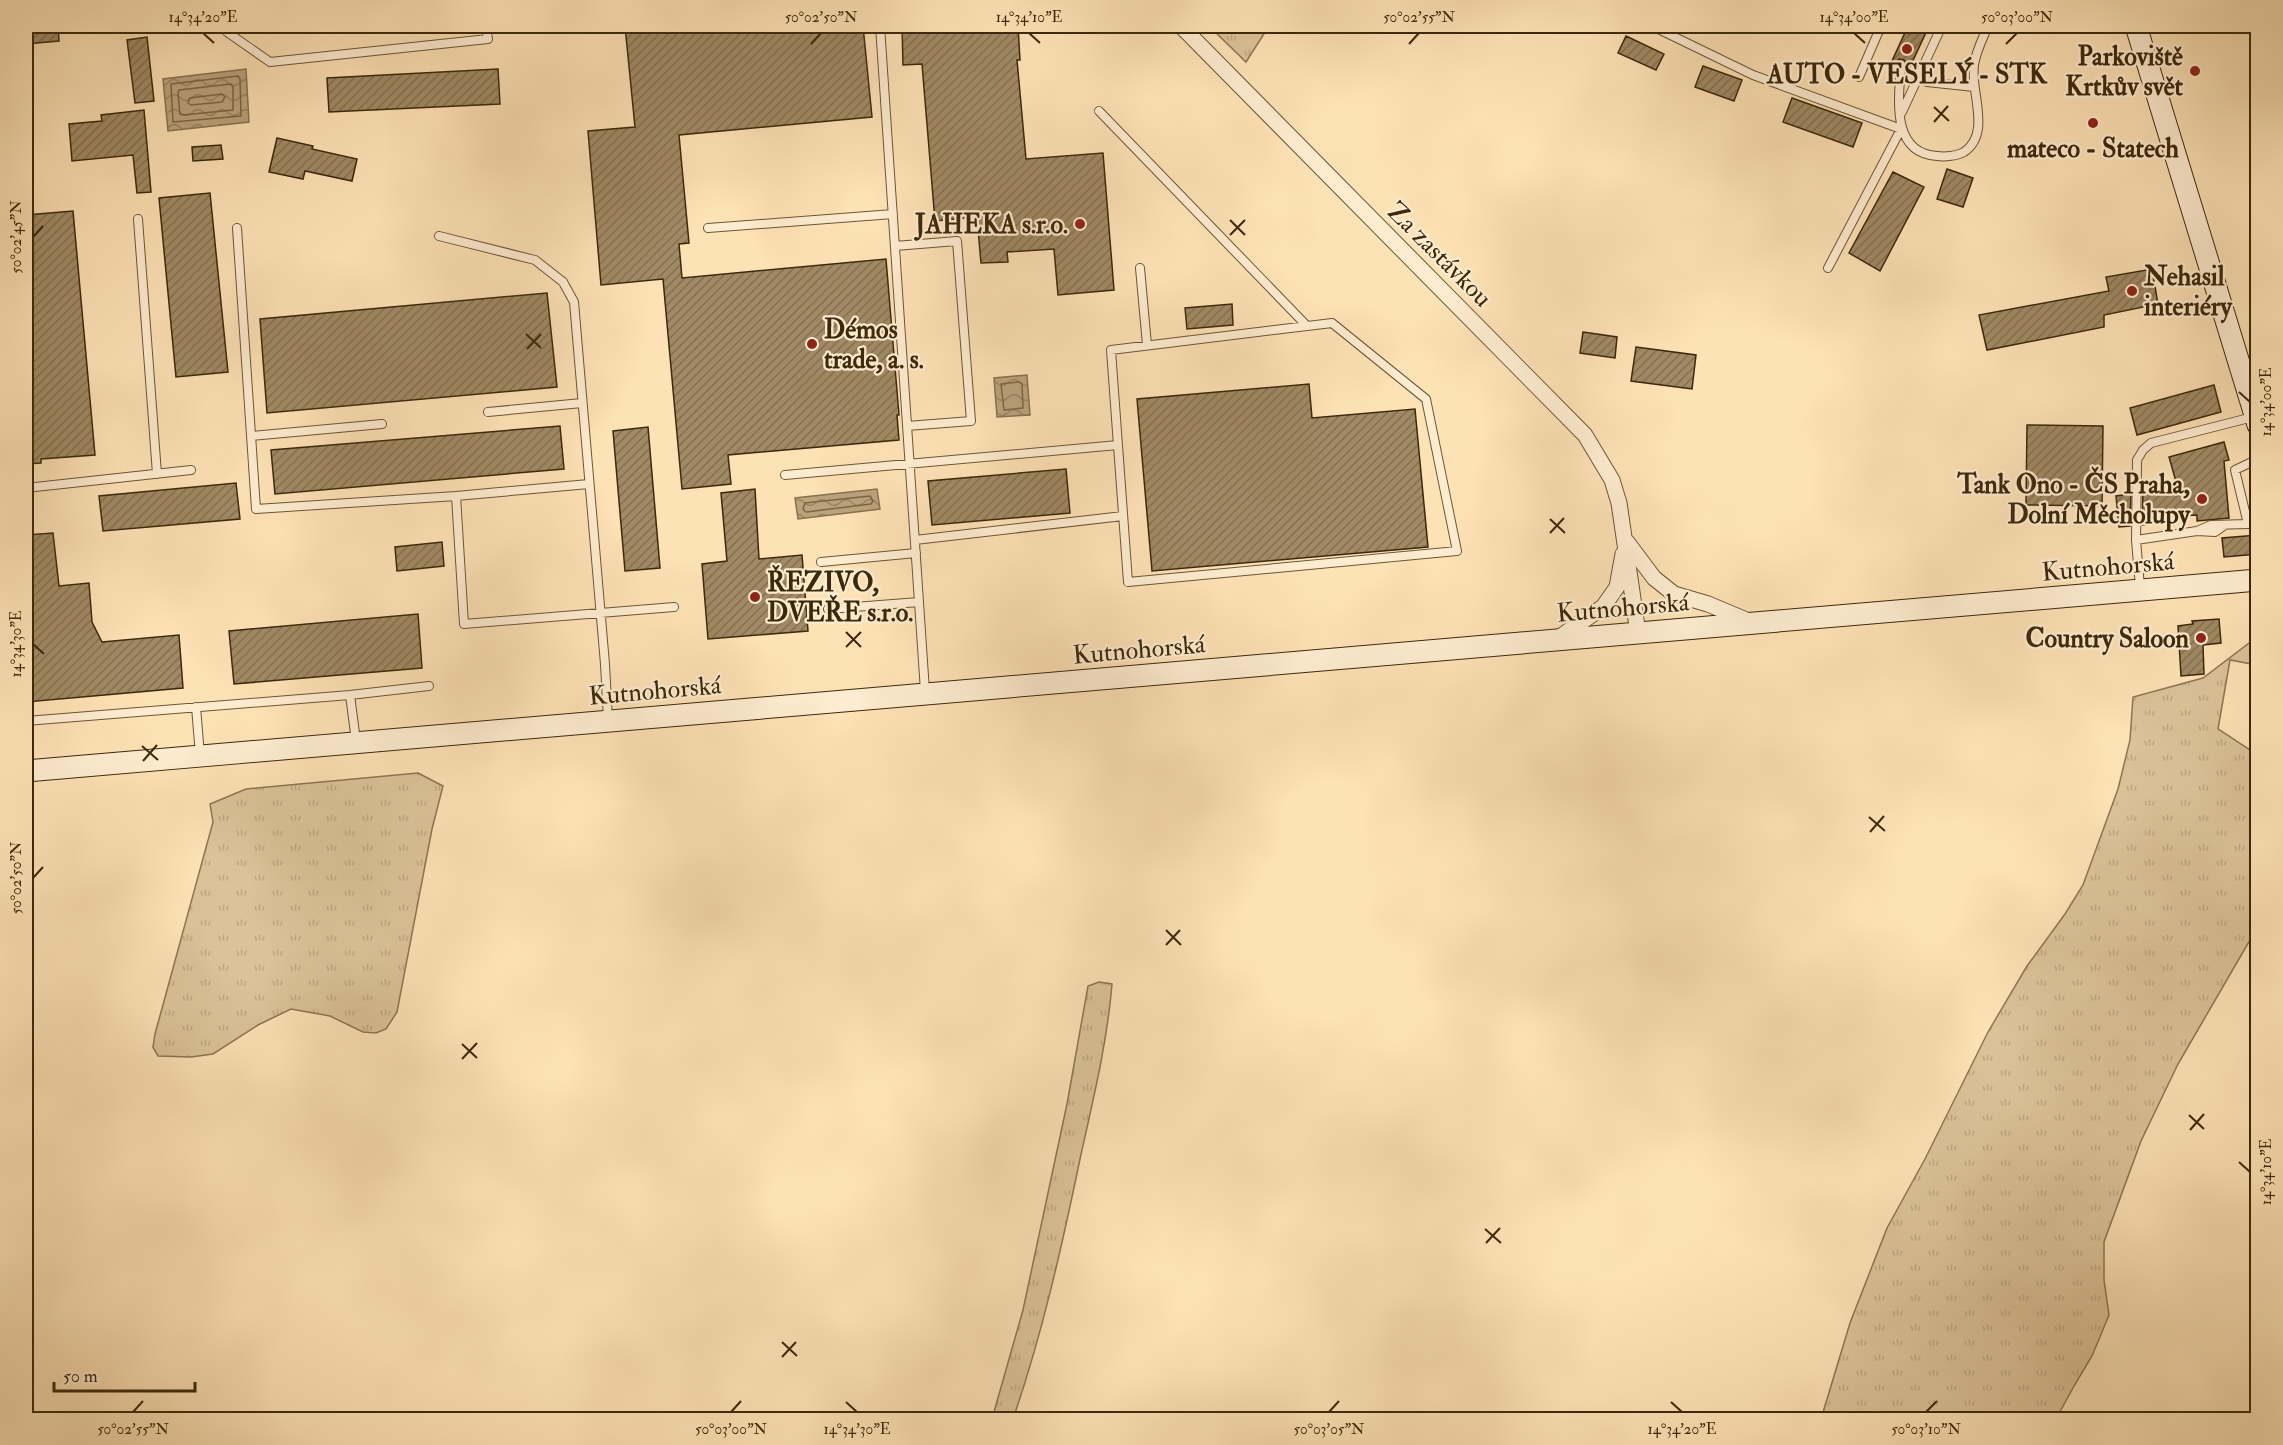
<svg xmlns="http://www.w3.org/2000/svg" width="2283" height="1445" font-family="'IM FELL Double Pica',serif">
<style>
.grass{fill:url(#grass-tufts);stroke:#8c7552;stroke-width:1.5}
.water{fill:url(#water-waves);stroke:#88724f;stroke-width:1.5}
.lines{fill:none;stroke-linecap:round;stroke-linejoin:round}
.shore{stroke:#7c6644;stroke-width:1.5}
.building{fill:url(#building-hatch);stroke:#3c280b;stroke-width:1.5}
.lane-casing{stroke:#6c5636;stroke-width:10}
.street-casing{stroke:#6c5636;stroke-width:17}
.secondary-casing{stroke:#3c280b;stroke-width:23}
.lane{stroke:#feecd0;stroke-width:8}
.street{stroke:#feecd0;stroke-width:15}
.secondary{stroke:#feecd0;stroke-width:21}
.ticks{fill:none;stroke:#3c280b;stroke-width:2}
.poi-dot{fill:#8f2418;stroke:#feecd0;stroke-width:2}
.labels{text-anchor:middle;stroke-width:4.5;stroke-linejoin:round;paint-order:stroke}
.poi-label{font-size:26px;font-weight:bold;fill:#3c280b;stroke:#feecd0;text-anchor:end}
.street-label{font-size:26px;fill:#3c280b;stroke:#feecd0}
.neatline{fill:none;stroke:#3c280b;stroke-width:2}
.ticks-label{font-size:15px;text-anchor:middle;fill:#3c280b}
</style>
<defs>
<pattern id="grass-tufts" width="24" height="20" patternUnits="userSpaceOnUse" patternTransform="scale(1.5)"><rect width="24" height="20" fill="#dcc299"/><path d="M3 7l-1-3M5 7V3M7 7l1-3M15 17l-1-3M17 17v-4M19 17l1-3" fill="none" stroke="#bea782"/></pattern>
<pattern id="water-waves" width="16" height="10" patternUnits="userSpaceOnUse" patternTransform="scale(1.5)"><rect width="16" height="10" fill="#bba37c"/><path d="M0 5q4-4 8 0t8 0" fill="none" stroke="#998564"/></pattern>
<pattern id="building-hatch" width="6" height="6" patternUnits="userSpaceOnUse" patternTransform="scale(1.5)"><rect width="6" height="6" fill="#a08964"/><path d="M-1 1l2-2M0 6l6-6M5 7l2-2" fill="none" stroke="#847051"/></pattern>
</defs>
<rect width="100%" height="100%" fill="#fde2b6"/>
<filter id="stains"><feTurbulence type="fractalNoise" baseFrequency=".00333" numOctaves="4"/><feColorMatrix values="0 0 0 0 .2 0 0 0 0 .09 0 0 0 0 .02 0 0 0 .5 -.17"/></filter>
<radialGradient id="worn" r=".72"><stop offset=".6" stop-color="#630" stop-opacity="0"/><stop offset="1" stop-color="#630" stop-opacity=".3"/></radialGradient>
<path class="grass" d="M1209,26h60l-23,36z
M2257,637v28l-27,-5 -12,69 35,23 4,-8v184l-79,136 -37,77 -37,101v38l5,35 -17,41 -18,30 -18,33h-235l29,-96 37,-95 38,-69 63,-127 39,-66 38,-52 18,-29 35,-96 12,-49 3,-43 70,-19z
M418,773l25,13 -11,43 -35,183 -11,17 -10,4 -13,-1 -33,-16 -39,-7 -33,16 -45,29 -22,3 -33,-1 -5,-9 2,-13 58,-212 -3,-18 36,-15z
M1099,982l13,2c-5,60 -19,116 -32,175 -18,87 -38,176 -67,260h-21l31,-109 44,-206 21,-118z"/>
<path class="water" d="M246,69l3,53 -81,9 -5,-52z
M1027,375l3,40 -33,2 -3,-39z
M877,489l3,20 -82,10 -3,-21z"/>
<g class="lines">
<path class="shore" d="M238,76l2,3 1,37 -68,6 -2,-38z
M231,84l2,3v23l-50,5 -3,-1 -2,-21 1,-3z
M222,94l3,3 -3,5 -31,3 -3,-2 2,-5z
M1019,382l3,2 1,24 -19,2 -3,-26z
M870,496l3,5 -2,3 -65,8 -3,-3 2,-6z"/>
</g>
<path class="building" d="M26,26h32l1,15 -33,3z
M625,26h238l9,91 -193,18 10,108 -10,1 3,34 204,-19 13,156h-2l2,25 -171,15 3,29 -49,5 -19,-210 -62,6 -13,-154 47,-4z
M902,26h116l2,34h-3l9,99 77,-6 11,137 -56,5 -4,-46 -47,3 1,10 -27,1 -4,-46 -42,4 -13,-157 -19,1z
M1908,26h21l-20,43 -5,-9 -5,-1 -3,4 -4,-2z
M1626,36l38,18 -8,16 -38,-17z
M147,37l7,64 -19,2 -8,-63z
M1703,66l39,14 -8,21 -39,-14z
M498,69l2,35 -171,8 -2,-34z
M1792,98l70,25 -9,24 -70,-25z
M144,110l7,82 -14,1 -4,-38 -61,6 -3,-37 33,-3 -1,-6z
M277,138l36,8 -1,3 45,10 -5,22 -47,-10 -2,8 -34,-7z
M221,145l2,14 -30,2 -1,-14z
M1947,169l26,9 -10,29 -26,-8z
M1893,172l31,15 -44,84 -31,-18z
M210,193l18,179 -52,5 -17,-179z
M73,211l22,244 -54,4v4l-15,1v-249z
M2152,269l6,35 -54,11v12l-117,23 -8,-35 130,-24 -3,-14z
M547,293l10,94 -290,26 -7,-94z
M1232,304l1,21 -46,4 -2,-21z
M1583,332l34,5 -2,21 -35,-5z
M1636,347l60,8 -4,34 -61,-8z
M1309,384l3,34 103,-9 13,138 -276,24 -15,-172z
M2214,385l7,27 -84,23 -7,-27z
M2027,425l76,1 -1,80 -76,-1z
M560,426l4,43 -289,25 -4,-44z
M648,427l12,141 -35,3 -12,-140z
M2224,442l5,18 -5,1 5,57 -32,3v-6l-32,2 1,5 -24,3 1,-32 20,-2 -1,-5 15,-1 -8,-28z
M1066,469l4,44 -138,12 -4,-44z
M236,483l4,36 -137,12 -4,-35z
M755,489l4,70 43,-4 6,76 -100,8 -6,-75 25,-3 -6,-68z
M2131,494l-1,32 -11,1 -3,-31z
M53,533l6,53 30,-3 3,39 10,20 77,-7 4,53 -157,14v-167z
M2258,535v19l-34,3 -2,-19z
M442,542l2,24 -47,5 -2,-24z
M418,614l4,54 -188,16 -5,-53z
M2219,619l2,24 -18,2 1,29 -23,2 -3,-50 15,-2 -1,-3z"/>
<g class="lines">
<defs>
<path id="lane" d="M226,26l1,6 43,30 218,-23 -2,-13
M880,26l45,665
M1652,26l101,49 148,54 -73,139
M1901,65c-2,32 -11,88 36,91 8,1 20,0 27,-4 28,-19 6,-60 10,-87 2,-14 9,-27 14,-39
M1859,77l22,-51
M1927,82l47,5
M1099,111l207,214
M1902,112l37,-80
M138,219l19,255
M237,228l19,281 200,-13
M708,228l185,-14
M439,236l96,24 28,22 11,20 31,362 3,56
M895,246l62,-5 14,180 -64,5
M1140,268l7,77
M1332,323l94,76 31,152 -329,31 -17,-232z
M488,412l94,-9
M251,436l131,-12
M785,475l333,-30
M589,484l-133,12 8,128 210,-17
M26,488l165,-18
M2197,531l14,-6 37,-1 -13,-54 23,-11
M915,540l208,-24
M2136,540l61,-9 18,1 10,-7
M821,562l95,-9
M2140,587l-4,-47 1,-80 6,-10 8,-7 102,-26
M828,609l91,-7
M196,707l4,48
M26,721l324,-26
M356,741l-6,-46 79,-9"/>
<path id="street" d="M1181,26l404,409 27,45 7,23 19,130
M1627,542l27,36 20,16 34,10 43,18
M1557,639l46,-32 14,-20 6,-33"/>
<path id="secondary" d="M2136,26l122,399
M26,771l2232,-191"/>
</defs>
<use href="#lane" class="lane-casing"/>
<use href="#street" class="street-casing"/>
<use href="#secondary" class="secondary-casing"/>
<use href="#lane" class="lane"/>
<use href="#street" class="street"/>
<use href="#secondary" class="secondary"/>
</g>
<path class="ticks" d="M203,33l11,10M1029,33l11,10M1854,33l11,10M811,44l10,-11M1409,44l10,-11M2006,44l11,-11M1934,107l15,14M1934,122l14,-16M1230,220l15,15M1230,235l15,-15M33,237l10,-11M526,334l15,14M527,349l14,-15M2239,392l11,10M1550,519l15,14M1550,533l14,-15M846,632l15,15M33,644l11,10M846,647l15,-15M142,746l16,14M143,761l14,-16M1869,817l16,14M1870,832l14,-16M33,878l10,-11M1166,930l15,15M1166,945l14,-15M462,1044l15,14M462,1059l15,-16M2189,1115l15,14M2190,1130l14,-16M2239,1162l11,10M1485,1229l16,14M1486,1243l14,-15M782,1342l15,14M782,1357l14,-15M846,1402l11,10M1671,1402l11,10M133,1412l10,-11M731,1412l10,-11M1329,1412l10,-11M1926,1412l11,-11"/>
<g class="poi-dot">
<circle cx="1907" cy="49" r="6"/>
<circle cx="2195" cy="71" r="6"/>
<circle cx="2093" cy="123" r="6"/>
<circle cx="1080" cy="224" r="6"/>
<circle cx="2132" cy="291" r="6"/>
<circle cx="812" cy="344" r="6"/>
<circle cx="2202" cy="499" r="6"/>
<circle cx="755" cy="597" r="6"/>
<circle cx="2201" cy="638" r="6"/>
</g>
<g class="labels">
<g class="poi-label">
<text x="2183" y="65">Parkoviště<tspan x="2183" dy="30">Krtkův svět</tspan></text>
<text x="1907" y="83" text-anchor="middle">AUTO - VESELÝ - STK</text>
<text x="2093" y="157" text-anchor="middle">mateco - Statech</text>
<text x="1068" y="233">JAHEKA s.r.o.</text>
<text x="2144" y="285" text-anchor="start">Nehasil<tspan x="2144" dy="30">interiéry</tspan></text>
<text x="824" y="338" text-anchor="start">Démos<tspan x="824" dy="30">trade, a. s.</tspan></text>
<text x="2190" y="493">Tank Ono - ČS Praha,<tspan x="2190" dy="30">Dolní Měcholupy</tspan></text>
<text x="767" y="591" text-anchor="start">ŘEZIVO,<tspan x="767" dy="30">DVEŘE s.r.o.</tspan></text>
<text x="2189" y="647">Country Saloon</text>
</g>
<g class="street-label">
<text transform="translate(1440 254) rotate(45)" y="9">Za zastávkou</text>
<text transform="translate(2108 566) rotate(-5)" y="9">Kutnohorská</text>
<text transform="translate(1623 607) rotate(-5)" y="9">Kutnohorská</text>
<text transform="translate(1139 649) rotate(-5)" y="9">Kutnohorská</text>
<text transform="translate(655 690) rotate(-5)" y="9">Kutnohorská</text>
</g>
</g>
<rect width="2283" height="1445" fill="none" stroke="#fde2b6" stroke-width="66"/>
<path d="M54 1382v9h141v-9" fill="none" stroke="#3c280b" stroke-width="3"/>
<text x="63" y="1382" font-size="18" fill="#3c280b" stroke="#feecd0" stroke-width="4.5" paint-order="stroke">50 m</text>
<rect x="33" y="33" width="2217" height="1379" class="neatline"/>
<g class="ticks-label">
<text x="203" y="22">14°34'20"E</text>
<text x="821" y="22">50°02'50"N</text>
<text x="1029" y="22">14°34'10"E</text>
<text x="1419" y="22">50°02'55"N</text>
<text x="1854" y="22">14°34'00"E</text>
<text x="2017" y="22">50°03'00"N</text>
<text transform="translate(16 237) rotate(-90)" y="5">50°02'45"N</text>
<text transform="translate(2266 402) rotate(-90)" y="5">14°34'00"E</text>
<text transform="translate(16 644) rotate(-90)" y="5">14°34'30"E</text>
<text transform="translate(16 878) rotate(-90)" y="5">50°02'50"N</text>
<text transform="translate(2266 1172) rotate(-90)" y="5">14°34'10"E</text>
<text x="133" y="1434">50°02'55"N</text>
<text x="731" y="1434">50°03'00"N</text>
<text x="857" y="1434">14°34'30"E</text>
<text x="1329" y="1434">50°03'05"N</text>
<text x="1682" y="1434">14°34'20"E</text>
<text x="1926" y="1434">50°03'10"N</text>
</g>
<rect width="100%" height="100%" filter="url(#stains)"/>
<rect width="100%" height="100%" fill="url(#worn)"/>
</svg>
